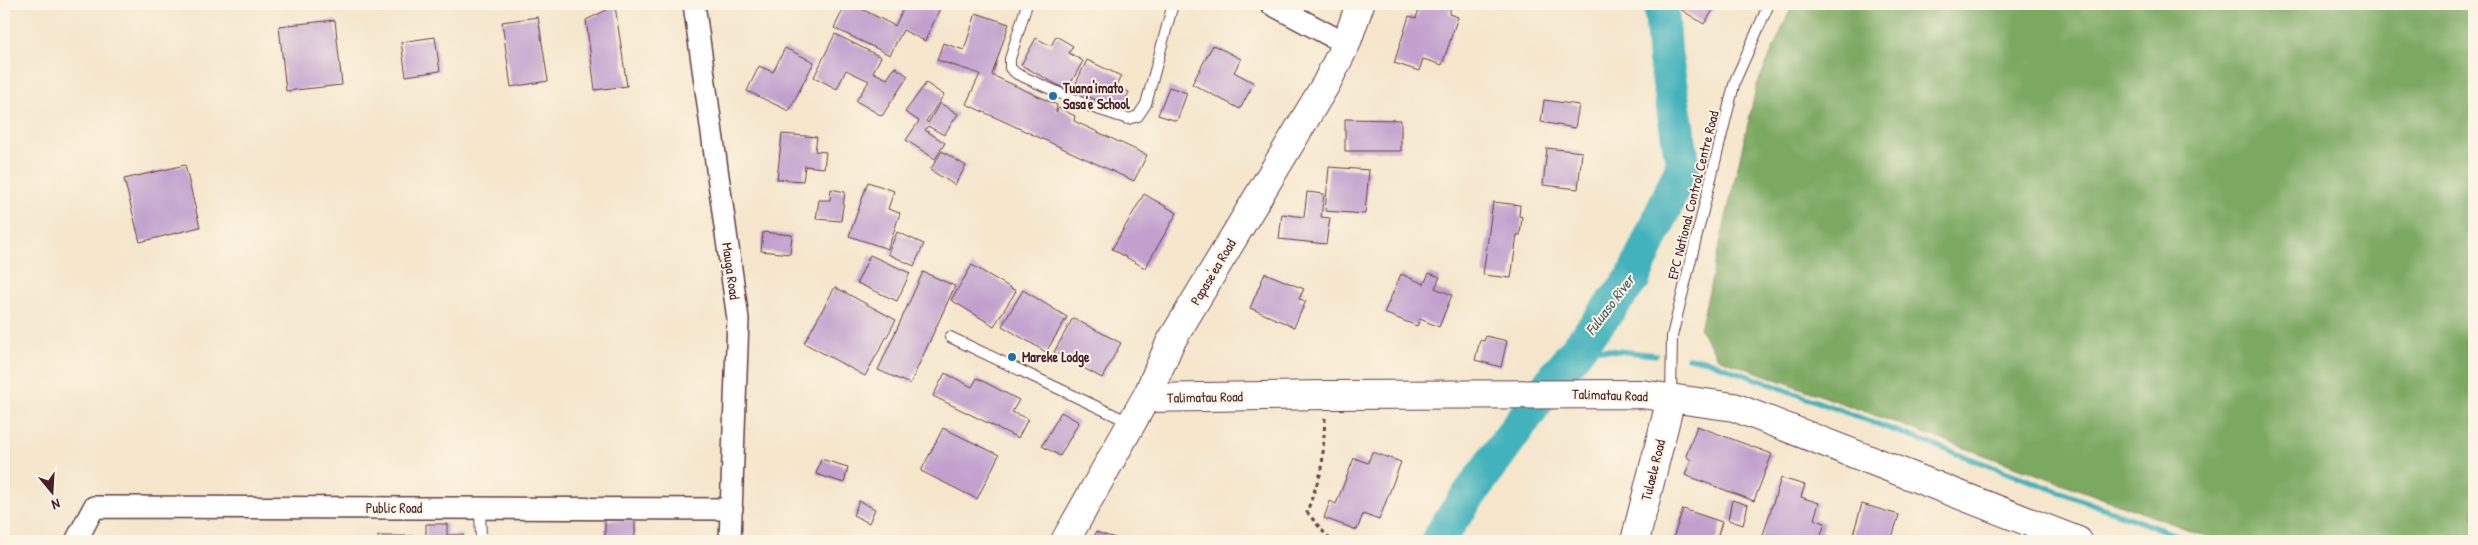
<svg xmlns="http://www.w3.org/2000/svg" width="2478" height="545" font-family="'Patrick Hand',sans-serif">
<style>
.forest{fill:#7ba962;stroke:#626446}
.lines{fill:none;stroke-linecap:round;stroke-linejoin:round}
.stream{stroke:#42b2bc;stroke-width:5.5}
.river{stroke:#42b2bc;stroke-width:35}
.building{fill:#c1a0ce}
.lane-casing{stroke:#643d43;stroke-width:12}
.street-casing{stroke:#643d43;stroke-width:24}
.secondary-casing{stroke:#643d43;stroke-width:30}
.path{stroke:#643d43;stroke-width:3;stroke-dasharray:4 4;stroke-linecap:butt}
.lane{stroke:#fff;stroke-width:10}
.street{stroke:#fff;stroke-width:21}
.secondary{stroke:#fff;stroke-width:28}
.poi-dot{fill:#1f6fb2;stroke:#fcf5e5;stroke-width:2}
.labels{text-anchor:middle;stroke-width:4;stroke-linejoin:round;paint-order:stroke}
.poi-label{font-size:14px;font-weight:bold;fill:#4a1f2b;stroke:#fcf5e5;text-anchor:start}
.street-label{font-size:14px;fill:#4a1f2b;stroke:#fcf5e5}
.water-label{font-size:15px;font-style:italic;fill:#475a65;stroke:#fcf5e5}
</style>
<rect width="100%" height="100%" fill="#fcf5e5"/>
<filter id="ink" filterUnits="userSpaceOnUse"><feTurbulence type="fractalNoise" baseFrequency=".02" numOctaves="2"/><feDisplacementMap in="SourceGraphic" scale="10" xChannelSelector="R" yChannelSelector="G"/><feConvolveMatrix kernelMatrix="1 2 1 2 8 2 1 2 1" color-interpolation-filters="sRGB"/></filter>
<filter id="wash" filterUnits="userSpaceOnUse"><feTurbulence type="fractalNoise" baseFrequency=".0096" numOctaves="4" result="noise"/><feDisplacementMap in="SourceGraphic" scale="20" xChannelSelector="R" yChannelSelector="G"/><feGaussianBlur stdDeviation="1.12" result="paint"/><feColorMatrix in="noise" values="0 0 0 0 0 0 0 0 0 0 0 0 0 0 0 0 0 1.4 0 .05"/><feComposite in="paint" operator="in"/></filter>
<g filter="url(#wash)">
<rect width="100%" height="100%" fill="#f5e6cc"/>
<path class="forest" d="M1793,4h681v537h-254l-502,-183 -18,-29 57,-244z"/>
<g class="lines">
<path class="stream" d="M1579,347l77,8
M1688,358l17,2 487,181"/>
<path class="river" d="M1438,541l13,-21 87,-121 95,-121 50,-112 -18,-111 -4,-51"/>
</g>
<g id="blocks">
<path class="building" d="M846,4h6l43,22 9,-19 8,3 3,-6h27l-17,37 -22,-11 -13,25 -56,-27z
M1421,4h31l-3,10 9,3 -16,48 -19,-6 -4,12 -25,-8 15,-47 7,2z
M1672,4h45l-13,20z
M615,6l12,80 -32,4 -9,-70z
M976,13l33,11 -17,51 65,30 -1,7 3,-4 16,8 -1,5 73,34 -13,26 -168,-77 14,-30 -43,-14 6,-17 21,7z
M538,17l10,64 -37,6 -9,-65z
M335,20l7,65 -56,6 -7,-65z
M835,34l46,23 -8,15 14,7 8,-12 13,9 -26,40 -26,-15 13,-20 -23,-11 -9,19 -23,-12z
M1056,36l17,10 -4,7 14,8 -16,29 -46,-25 15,-27 15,8z
M435,37l5,34 -34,5 -5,-34z
M1213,45l28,14 -7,13 20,11 -14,26 -48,-25z
M785,48l29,14 -25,49 -42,-20 12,-25 14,6z
M1087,60l34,16 -5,10 13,6 -9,20 -47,-23z
M926,83l18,12 -18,26 2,2 12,-20 18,11 -14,21 -16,-9 -3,4 20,13 -10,16 -29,-19 13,-19 -14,-9z
M1169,87l18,6 -10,28 -19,-6z
M1544,100l35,5 -4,23 -34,-6z
M1345,119l56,1v31h-56z
M782,134l35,3 -2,14 11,1 -2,16 -19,-2 -2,15 -26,-2z
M1547,148l35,4 -4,37 -35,-4z
M942,151l24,15 -11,19 -25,-15z
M185,165l15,62 -60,15 -16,-63z
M1329,167l40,3 -4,44 -40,-3z
M868,182l26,9 -6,18 12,4 -12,36 -39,-13z
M831,189l14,3 -4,29 -25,-2 3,-19h11z
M1307,192l17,2 -3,23 9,1 -4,26 -47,-5 3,-25 22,3z
M1144,194l33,19 -32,55 -33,-19z
M1493,202l27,3 -1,11 3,1 -2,18h-3l-6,43 -28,-3z
M763,232l29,3 -2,19 -29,-3z
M897,232l27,12 -10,22 -26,-12z
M870,255l40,18 -13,28 -40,-18z
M972,265l44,26 -22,35 -43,-26z
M923,272l32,14 -45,98 -32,-14z
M1265,273l39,16 -5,10 7,2 -12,26 -44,-19z
M1429,273l11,4 -5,11 17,7 -13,32 -19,-8 -3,7 -33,-13 17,-39 23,10z
M835,287l61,33 -31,56 -61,-33z
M1023,290l44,27 -21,35 -44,-26z
M1073,318l48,25 -19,35 -48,-26z
M1486,336l21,5 -6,26 -26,-7 5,-20 4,1z
M945,373l27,14 5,-9 42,22 -7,12 16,7 -10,19 -85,-42z
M1061,412l18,10 -19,34 -18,-10z
M1697,426l75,28 -18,47 -69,-26 6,-15 -5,-4z
M943,428l56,27 -22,44 -56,-28z
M1372,452l29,10 -22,58 -16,-6 -6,16 -33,-12 6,-17 6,3 18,-46 14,5z
M821,459l27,8 -4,16 -28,-9z
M1781,478l24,7 -4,12 18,6 -5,16 11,4 -6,18h-58z
M1732,500l16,5 -5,20 -15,-5z
M859,501l16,8 -6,14 -16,-8z
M1862,504l37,11 -8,26h-40z
M1683,509l39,13 -6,19h-44z
M605,520h30v21h-30z
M426,524h21v11h16v6h-85v-5h48z
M1096,532l29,9h-32z"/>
</g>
</g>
<g filter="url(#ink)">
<use href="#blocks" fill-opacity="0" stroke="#643d43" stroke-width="1"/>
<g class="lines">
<defs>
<path id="lane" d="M1027,4l-17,55v9l7,6 74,33 37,12 10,-3 8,-12 27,-100
M950,337l181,86
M1671,398l1,-62 63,-255 34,-77
M480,508l1,33"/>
<path id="street" d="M694,4l44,315 -8,222
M1271,4l75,40
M76,541l18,-34 638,2"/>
<path id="secondary" d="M1146,398l181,-3 314,-1 93,13 344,134
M1065,541l83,-147 22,-51 156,-259 20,-40 14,-40
M1635,541l36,-142"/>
</defs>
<use href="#lane" class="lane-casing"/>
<use href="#street" class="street-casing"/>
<use href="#secondary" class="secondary-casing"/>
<path class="path" d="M1325,418l-3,51 -15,43 24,29"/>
<use href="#lane" class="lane"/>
<use href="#street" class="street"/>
<use href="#secondary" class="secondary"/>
</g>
</g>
<g class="poi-dot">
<circle cx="1053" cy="96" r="5"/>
<circle cx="1012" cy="357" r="5"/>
</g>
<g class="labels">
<g class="poi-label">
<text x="1063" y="93">Tuana'imato<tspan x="1063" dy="16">Sasa'e School</tspan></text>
<text x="1022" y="362">Mareke Lodge</text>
</g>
<g class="street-label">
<text transform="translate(1693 195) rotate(-76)" y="5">EPC National Control Centre Road</text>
<text transform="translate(731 271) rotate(82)" y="5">Mauga Road</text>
<text transform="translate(1213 272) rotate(-59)" y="5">Papase'ea Road</text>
<text transform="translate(1610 395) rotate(2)" y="5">Talimatau Road</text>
<text transform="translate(1205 397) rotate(-1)" y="5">Talimatau Road</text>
<text transform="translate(1653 470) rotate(-76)" y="5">Tulaele Road</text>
<text x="394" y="513">Public Road</text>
</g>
<g class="water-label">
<text transform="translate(1610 305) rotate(-53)" y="5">Fuluaso River</text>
</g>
</g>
<rect width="2478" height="545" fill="none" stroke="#fcf5e5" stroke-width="20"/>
<g transform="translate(52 492) rotate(162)" stroke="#fcf5e5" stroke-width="4" paint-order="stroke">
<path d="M0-4L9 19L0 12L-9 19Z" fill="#4a1f2b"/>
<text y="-8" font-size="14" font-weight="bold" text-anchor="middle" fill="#4a1f2b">N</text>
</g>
</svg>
